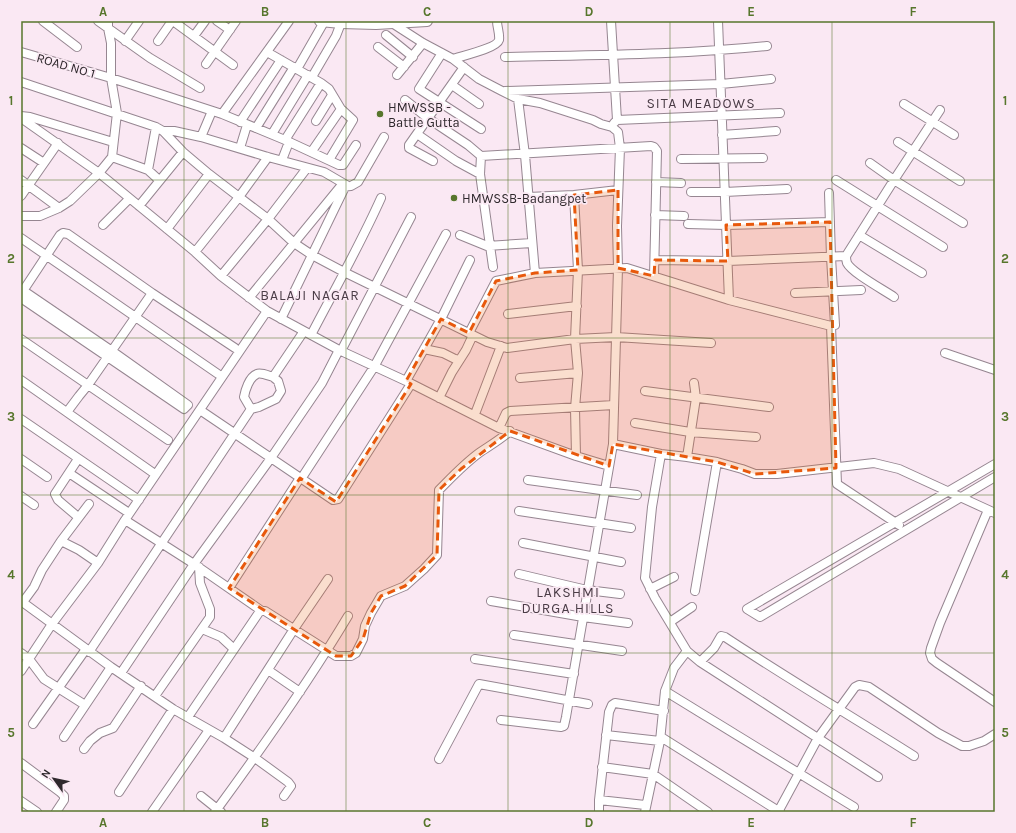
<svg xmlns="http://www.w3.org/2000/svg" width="1016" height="833" font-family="Karla,sans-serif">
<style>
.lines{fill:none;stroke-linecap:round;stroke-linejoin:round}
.minor-casing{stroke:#968691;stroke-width:10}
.major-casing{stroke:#968691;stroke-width:12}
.minor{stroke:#fff;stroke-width:8}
.major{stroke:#fff;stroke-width:10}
.marked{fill:#e8590c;fill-opacity:0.2;stroke:#e8590c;stroke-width:3;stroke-dasharray:8 5;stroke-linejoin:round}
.grid{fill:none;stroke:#57762c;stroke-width:1;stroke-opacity:0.55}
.poi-dot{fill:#57762c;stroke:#fae8f3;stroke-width:1.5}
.labels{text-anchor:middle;stroke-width:3.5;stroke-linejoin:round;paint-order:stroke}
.street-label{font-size:13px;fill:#2f292d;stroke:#fae8f3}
.poi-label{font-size:13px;fill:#2f292d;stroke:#fae8f3;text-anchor:start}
.neighbourhood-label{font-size:14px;letter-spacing:1px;fill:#4b3d47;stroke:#fae8f3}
.neatline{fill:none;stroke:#57762c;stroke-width:1.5}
.grid-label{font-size:13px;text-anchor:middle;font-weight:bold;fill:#57762c}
</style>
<rect width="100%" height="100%" fill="#fae8f3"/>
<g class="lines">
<defs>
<path id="minor" d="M43,21l34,26
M98,21l52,37 50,30
M173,21l60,44
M217,21l13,9
M611,21l6,99 -3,3
M718,21l11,279
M392,23l31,20 30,16 26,20 23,12 16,8 22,4 53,17 8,4 11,3 6,5 2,16 -3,78 1,42 -5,176 -47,273 -2,9 -3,1 -60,-7
M386,35l27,22
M194,36l11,-15
M125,41l14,-20
M158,41l14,-20
M378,47l26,20
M21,52l90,26 111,36 63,26 36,-57
M267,52l54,31 8,6 12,20 12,11 -24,40
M442,53l-23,36 62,40
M505,57c87,-2 175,-2 262,-11
M453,59c9,-3 44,-11 46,-19 1,-6 -2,-13 -2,-19
M206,64l30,-43
M297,69l27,-47
M397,75l26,-32
M312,77l24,-41 5,-13
M21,82l135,45 7,4 20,21 26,22
M452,85l27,19
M505,91l216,-7 50,-5
M518,99l7,56 10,118
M405,100l24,19 39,26 13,11 170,-10 3,1 3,4 -3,125
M904,104l50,31
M222,114l67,-93
M21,116l9,1 83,25
M21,118l78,55 96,79 26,24 46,35 72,39 67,31 93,47 77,28 33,10
M617,120l163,-7
M316,121l16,-26
M240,122l41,-62
M256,128l38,-61
M163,131h11l27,6 67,20 56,15 24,14
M272,134l36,-59
M417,134l39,27 24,13
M722,135l54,-4
M201,137l11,-26
M285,140l54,25h4l13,-20
M898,142l62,39
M21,148l23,15
M240,148l7,-23
M312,151l29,-42
M481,156l-1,18 13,93
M112,157l36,13 11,10
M268,157l-29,40 29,22 26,24 18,12 32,17 143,70 20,6 68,-9 41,-2 95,6
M681,159l82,-1
M282,160l7,-18
M433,161l-24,-13v-3l55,-78
M870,163l24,17 69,43
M148,170l8,-43
M21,180l38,28
M836,180l107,67
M656,182l25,1
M691,192h34l62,-3
M829,193l2,64 4,68 -4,1 6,158 62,41
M574,195l4,75 -3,69 3,34 -3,35 1,48
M21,196l37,-53
M528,197l46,-2 44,-5
M139,206l44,-54
M655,215l29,1
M21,216h19l19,-8 11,-7 29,-28 13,-16 5,-44 -6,-35v-35l-3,-15v-7
M688,224l38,1 104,-3
M103,225l26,-26
M167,229l42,-55 30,23 -44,55
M460,235l27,11 45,-3
M859,235l63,38
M21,238l197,136
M846,256c0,3 0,4 1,7 5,10 37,27 47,34
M655,260l73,1 118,-5 48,-76 46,-70
M221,276l47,-57 39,-51
M21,289l91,62 76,54 -4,4 -163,-111
M795,293l66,-3
M21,294l39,-59 3,-2 5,1 84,59 83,55
M249,298l91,-111 11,-1 7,-4 26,-45
M508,314l69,-8
M281,319l64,-132
M469,333l27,-52 39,-8 92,-5 102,32 102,26
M311,335c24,-46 49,-90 70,-137
M21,339l147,101
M424,349l19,4 12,6 4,1
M341,351l70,-134
M945,353l50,17
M520,378l58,-5
M21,380l131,92
M406,381l35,-62 29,-59
M645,391l124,16
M439,398l13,-26 14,-22 7,-15
M251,409l-7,-12c1,-6 5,-20 13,-23 4,-2 12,2 16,3
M200,410l133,90 5,-1 73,-115
M67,412l12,-16 9,-11 64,-92
M475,414l26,-68
M21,419l118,81
M635,423l55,9 66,5
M499,428l7,-15 4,-2 104,-6
M613,444l48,10 26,3 30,5 25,7 13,5h22l97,-11 25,6 96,44
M661,454l-9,53 -7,71 10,20 32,53 13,11 178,115
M687,457l9,-59 -2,-15
M21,459l26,18
M78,459l-23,35 3,6 20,17
M995,464l-248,145 13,8 235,-140
M69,473l60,40
M301,479l73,-112 72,-133
M528,480l109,15
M21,496l13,9
M988,510l-48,113 -9,25 -1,5 2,6 5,4 58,39
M519,511l112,17
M125,520l69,44 68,47
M61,541l28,-37
M523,543l98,19
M519,574l68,16 33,4
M229,588l71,-110
M650,589l24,-12
M695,591l22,-129
M21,601l90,66 62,42 51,29 31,20 33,24 3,4 -7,10
M491,601l92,16 45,6
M23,602l11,-15 8,-17 19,-29 18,9 19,13
M670,622l22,-15
M202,629l19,8 13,12
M514,635l108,16
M89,652l162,-243 8,-2 17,-8 5,-8 -3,-10 -5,-4 31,-46
M21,653l8,6 15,20 41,26
M475,659l99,15
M700,662l14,-14 7,-12 4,1c62,41 126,79 189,119
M268,670l32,22
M21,671l31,-47 46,-61 27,-43 142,-209
M121,673l73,-109 77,-106 51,-75 17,-33
M665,691l189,116
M155,696l55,-79v-8l-10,-26 -1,-16
M188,717l72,-106h5l71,45h15l5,-3 7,-14 2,-13 6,-13 10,-17 24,-10 19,-17 13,-14 2,-65c13,-13 25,-26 40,-37 10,-7 21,-13 31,-22
M33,724l53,-75
M606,735l54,6
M64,737l47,-70
M661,737l119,75
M224,738l70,-109 34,-50
M84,749l6,-8 10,-8 13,-5 28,-42
M439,759l40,-75 109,20
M21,763l39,29 4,4v4l-8,12
M602,767l51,7 55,38
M119,792l54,-83
M201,796l20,16
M599,800l46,5
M21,801l16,11
M152,812l57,-82
M215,812c47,-64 93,-129 133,-196
M599,812v-12l10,-88 3,-7 3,-2 49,8
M645,812l15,-71 5,-50 9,-23 13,-17
M778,812l40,-74 37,-51 4,-2 10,2 69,46 24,13h7l15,-5 11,-7"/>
<path id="major" d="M320,21l21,2 35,1 51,-3"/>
</defs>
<use href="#minor" class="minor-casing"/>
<use href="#major" class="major-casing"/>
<use href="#minor" class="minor"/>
<use href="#major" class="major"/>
</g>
<path class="marked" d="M618,190v78l36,8 1,-16 73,1 -2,-36 104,-3 6,246 -81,6 -38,-12 -104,-18 -4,22 -99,-35 -49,38 -22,21 -2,65 -32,31 -24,10 -10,17 -8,26 -12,17h-15l-107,-68 71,-110 36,24 75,-118 -5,-3 35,-62 28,14 27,-52 39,-8 43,-3 -4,-75z"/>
<path class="grid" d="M184,21v791M346,21v791M508,21v791M670,21v791M832,21v791M21,180h974M21,338h974M21,495h974M21,653h974"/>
<g class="poi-dot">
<circle cx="380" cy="114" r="4"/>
<circle cx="454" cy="198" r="4"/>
</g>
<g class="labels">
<g class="street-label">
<text transform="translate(66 65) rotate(16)" y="5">ROAD NO 1</text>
</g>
<g class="poi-label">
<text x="388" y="112">HMWSSB -<tspan x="388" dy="15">Battle Gutta</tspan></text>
<text x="462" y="203">HMWSSB-Badangpet</text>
</g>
<g class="neighbourhood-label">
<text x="701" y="108">SITA MEADOWS</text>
<text x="310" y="300">BALAJI NAGAR</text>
<text x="568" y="597">LAKSHMI<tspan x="568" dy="16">DURGA HILLS</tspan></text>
</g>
</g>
<rect width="1016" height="833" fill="none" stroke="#fae8f3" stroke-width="44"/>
<g transform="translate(54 779) rotate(303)" stroke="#fae8f3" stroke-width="3" paint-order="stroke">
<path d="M0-3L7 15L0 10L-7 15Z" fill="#2f292d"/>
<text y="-6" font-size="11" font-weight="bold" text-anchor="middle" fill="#2f292d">N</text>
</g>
<rect x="22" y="22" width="972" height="789" class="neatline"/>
<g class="grid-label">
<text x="103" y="16">A</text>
<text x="265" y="16">B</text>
<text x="427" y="16">C</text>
<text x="589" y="16">D</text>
<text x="751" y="16">E</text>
<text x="913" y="16">F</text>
<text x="11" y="105">1</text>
<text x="1005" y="105">1</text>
<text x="11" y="263">2</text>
<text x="1005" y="263">2</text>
<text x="11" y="421">3</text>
<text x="1005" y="421">3</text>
<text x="11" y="579">4</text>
<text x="1005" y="579">4</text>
<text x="11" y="737">5</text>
<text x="1005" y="737">5</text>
<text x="103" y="827">A</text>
<text x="265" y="827">B</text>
<text x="427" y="827">C</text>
<text x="589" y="827">D</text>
<text x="751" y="827">E</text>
<text x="913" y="827">F</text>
</g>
</svg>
